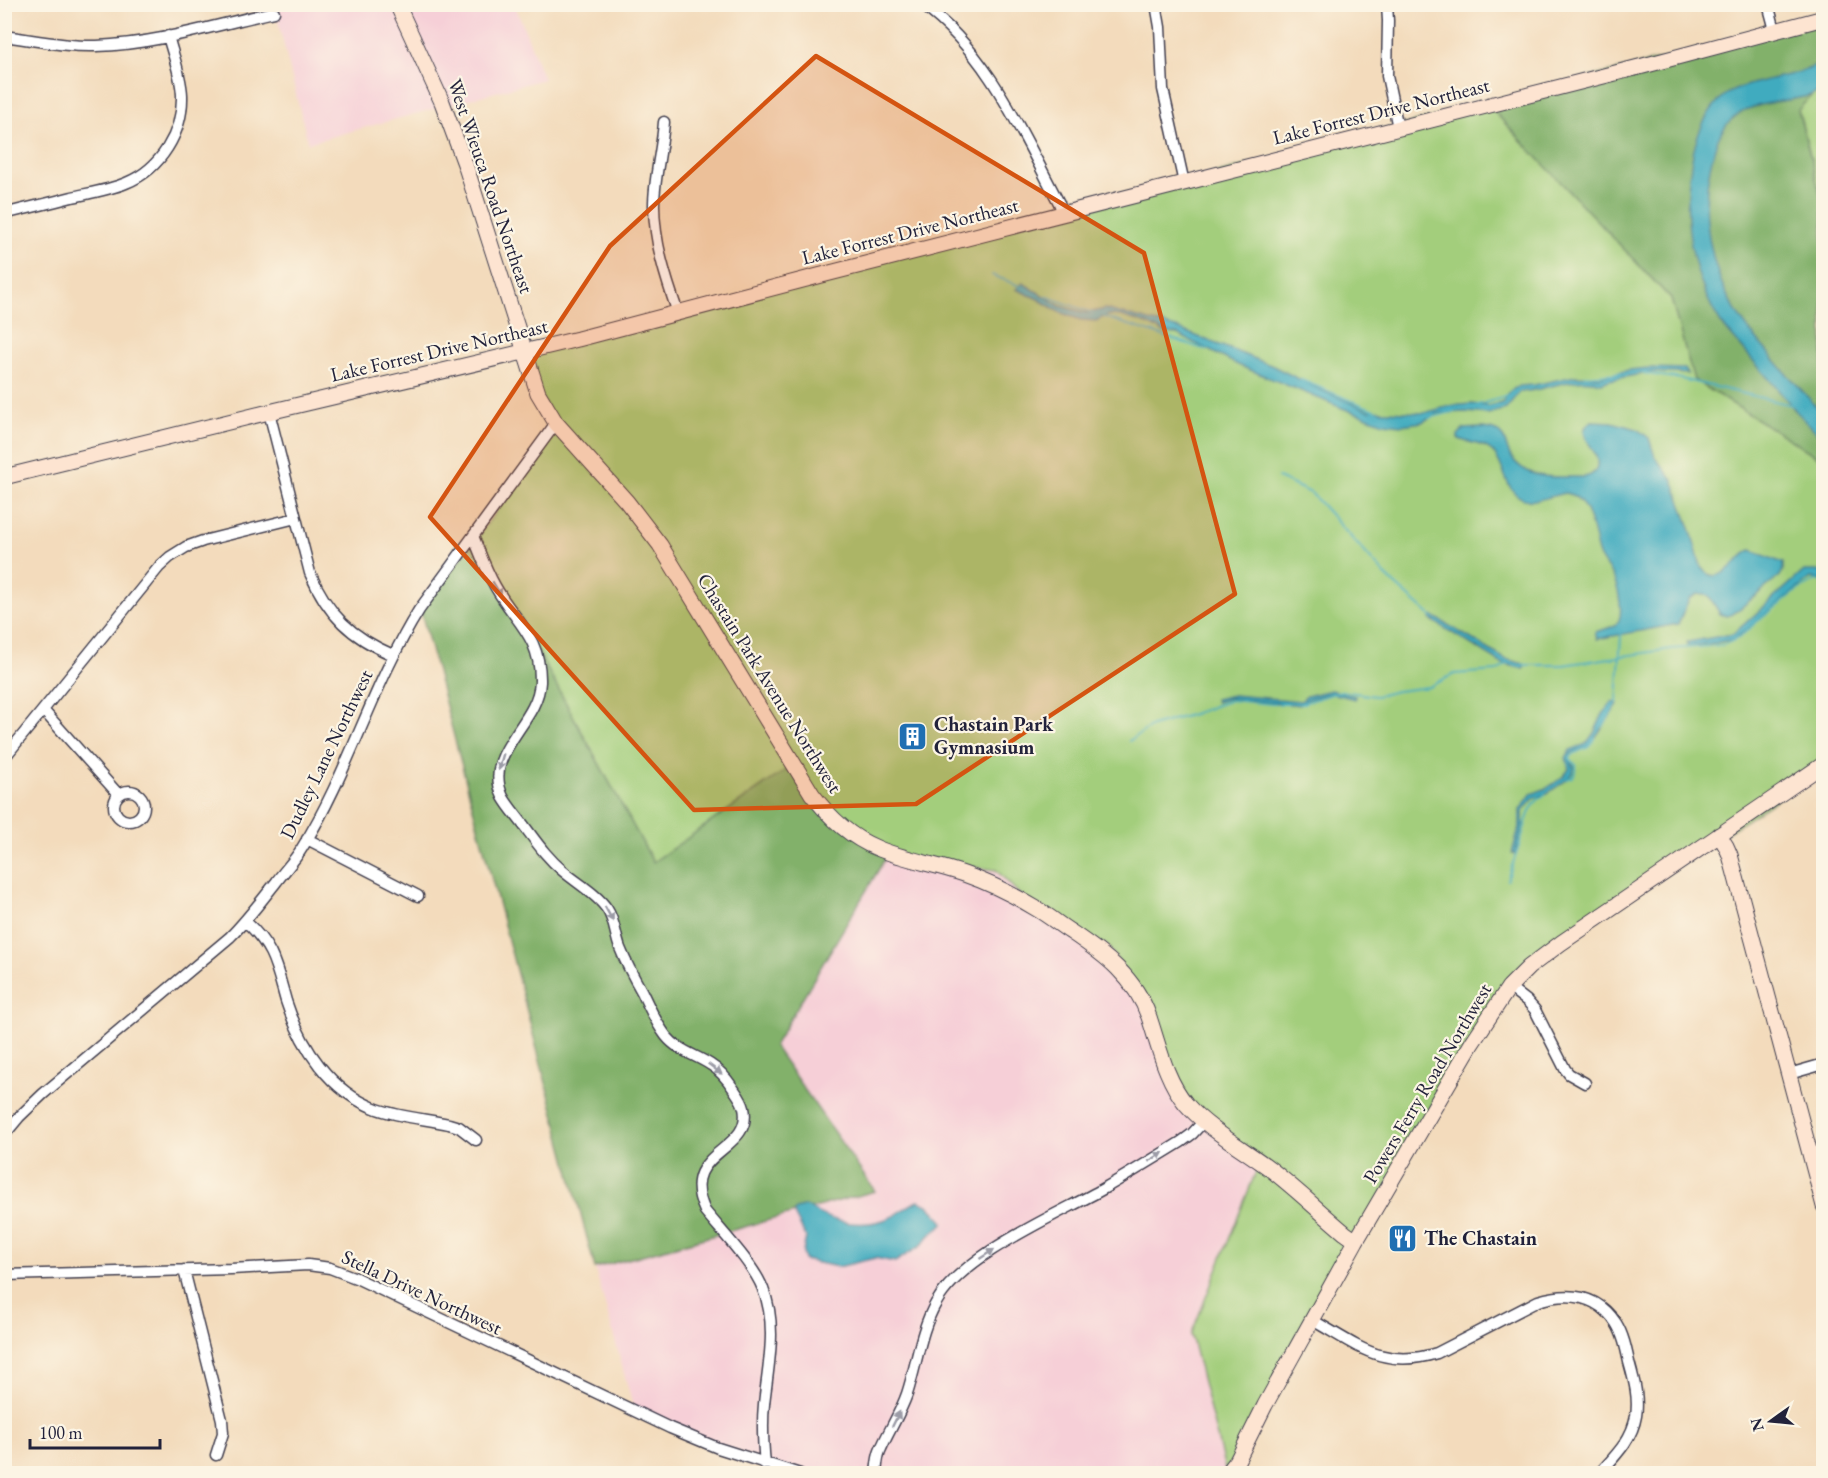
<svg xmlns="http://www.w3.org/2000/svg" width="1828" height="1478" font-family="'EB Garamond',serif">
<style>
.built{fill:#f6cfd7}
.green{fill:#a3ce7b;stroke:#62785b;stroke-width:1.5}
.forest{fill:#82b16b;stroke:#526a53;stroke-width:1.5}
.water{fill:#40abbf;stroke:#31667d;stroke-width:1.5}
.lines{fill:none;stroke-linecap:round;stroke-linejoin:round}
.stream{stroke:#40abbf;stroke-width:2}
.street-casing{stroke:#413e4e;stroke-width:13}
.secondary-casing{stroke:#413e4e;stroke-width:17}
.street{stroke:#fff;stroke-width:10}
.secondary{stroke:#fde4d1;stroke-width:15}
.oneway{fill:#9c9ca7}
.marked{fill:#d45411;fill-opacity:0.2;stroke:#d45411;stroke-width:4.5;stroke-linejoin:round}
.labels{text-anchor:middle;stroke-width:4.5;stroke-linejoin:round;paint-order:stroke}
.street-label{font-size:20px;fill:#22223b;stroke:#fcf5e5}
.poi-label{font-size:20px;font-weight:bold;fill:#22223b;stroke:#fcf5e5;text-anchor:start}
</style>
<rect width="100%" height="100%" fill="#fcf5e5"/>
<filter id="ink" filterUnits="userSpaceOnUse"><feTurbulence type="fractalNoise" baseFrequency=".0167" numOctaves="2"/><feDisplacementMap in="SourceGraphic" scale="12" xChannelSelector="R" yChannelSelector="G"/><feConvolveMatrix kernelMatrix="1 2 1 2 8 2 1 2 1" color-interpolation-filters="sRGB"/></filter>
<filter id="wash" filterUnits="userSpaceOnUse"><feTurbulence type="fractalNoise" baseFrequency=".008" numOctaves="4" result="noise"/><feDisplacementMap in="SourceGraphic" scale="24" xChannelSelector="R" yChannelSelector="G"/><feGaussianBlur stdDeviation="1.35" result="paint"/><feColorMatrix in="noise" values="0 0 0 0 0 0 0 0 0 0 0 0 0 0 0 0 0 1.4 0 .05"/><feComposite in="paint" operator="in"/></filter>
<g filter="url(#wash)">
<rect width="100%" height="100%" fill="#f3dbbc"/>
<path class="built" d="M274,5h241l29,74 -236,64z
M888,854l108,16 50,52 62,24 153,213 -35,314 -430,1 -161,-61 -40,-145 280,-77 -101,-145z"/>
<path class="green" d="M1823,83v122l-25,-96z
M1486,103l185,196 23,81 129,80v309l-268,178 -40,41 -54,65 -235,420 -35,-138 70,-176 -56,-42 -29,-32 -34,-88 -34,-51 -62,-24 -50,-52 -93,-11 -46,-18 -68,-73 -136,94 -177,-323 81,-113 -39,-71z"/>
<path class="forest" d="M1823,19v64l-25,27 25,95v255l-129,-80 -23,-81 -185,-196z
M476,539l177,323 136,-94 28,39 71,47 -114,192 101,145 -280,77 -175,-660z"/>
<path class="water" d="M1823,62v28c-26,14 -63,8 -87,26 -17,12 -22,32 -26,52 -10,47 1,104 27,145 14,22 32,40 49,60 13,13 24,28 37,40v26l-26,-27 -76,-89c-30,-47 -39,-104 -30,-158 4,-26 12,-52 33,-69 25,-18 71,-17 99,-34z
M1023,283l37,23 27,7 18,-4 71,19 97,38 48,24 48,20 55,3 26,-7 21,-2 17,2 14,-3 8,-12 9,-5 15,-1 41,-9 25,1 29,-7 20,-2 36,1 3,5 -36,-2 -43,8 -7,3c-28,-9 -54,8 -83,9l-13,17 -18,5 -22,-2 -27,1 -17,9 -20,3 -18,-2 -42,-15 -104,-43 -61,-31 -12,-1 -18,-9 -26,-8 -13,-1 -12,6 -15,-1 -22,-8 -21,-13 -22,-10z
M1592,421l20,1 25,7 12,9 6,19 18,23 18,51 10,36c17,25 36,-11 50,-17l32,13v7l-3,6 -47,38 -7,2 -6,-2 -11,-18 -12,-2 -8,5 -11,25 -81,15 -2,-7c8,-3 21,-4 24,-12 4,-8 -1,-33 -5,-41 -4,-9 -11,-15 -15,-24 -7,-19 -8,-59 -34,-62 -12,2 -25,9 -37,7 -24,-4 -22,-35 -36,-49 -7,-7 -21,-8 -31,-11l-3,-2v-3l6,-6c10,0 23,-3 32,2 11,4 9,19 16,27 5,7 14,13 22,16 12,4 24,3 37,3 10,0 23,2 26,-11 3,-14 -17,-28 -12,-38 1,-2 5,-5 7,-7z
M1804,571h13l6,2v7l-12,-2 -76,61 -20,4 -27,3 -1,-4 46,-8z
M1433,616l72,43 19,5v5l-23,-6 -71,-44z
M1331,690l24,6v3l-24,-6 -23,6 -8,6 -70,-7 -14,4 -1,-3 18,-4 68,6 6,-5z
M1613,701l5,3 -25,37 -6,6 -16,6 -2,7 5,7 -1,5 -8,9 -16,11 -16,7 -10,12v14l-8,29 -3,-1 8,-29v-14l11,-16 16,-6 16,-11 6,-8 -3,-11 4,-8 16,-6 8,-11 9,-19z
M919,1201l9,4 15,16 1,2 -15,13 -8,10 -26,16 -20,-4 -37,9 -34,-7 -1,-8 3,-15 -11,-21 -1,-4 2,-3 10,-3c23,16 58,24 85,11 10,-4 17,-13 28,-16z"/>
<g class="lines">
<path class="stream" d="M992,275l28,11
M1045,296l48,17
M1104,317l103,33
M1642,373l39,6 111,26
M1585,376l36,-3
M1301,380l78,32
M1478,405l29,-9
M1429,418l26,-7
M1278,478l33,15 78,86 44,39
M1521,665h42l108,-16 52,-4 17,-8 14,-13 44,-34 18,-10 8,2
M1617,703l4,-68
M1300,704l41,-13 35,5 21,-5 32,-4 25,-13 43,-3 10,-7
M1603,726l9,-15
M1129,741l23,-15 38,-11 41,-15 41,4h16
M1567,779l6,-3 3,-5v-6l-6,-5v-3c9,-10 18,-4 25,-19
M1507,880c5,-14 10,-27 14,-41 6,-18 7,-34 24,-45"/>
</g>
</g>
<g filter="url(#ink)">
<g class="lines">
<defs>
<path id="street" d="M921,4c68,49 100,128 138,199l4,11
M1156,4l4,23 3,62 21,94
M1387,4l1,17 -1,55 11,52
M1768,4l7,26
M4,36c31,4 62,11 93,10 59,-2 119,-21 177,-34
M664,122c-2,28 -10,56 -10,83 0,37 12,74 24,108
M4,214c23,-6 46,-11 68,-17 18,-4 37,-7 54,-14 35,-14 57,-51 56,-88 -1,-20 -9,-40 -14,-59
M269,412l41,161c18,42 41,64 83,82
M473,536c7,17 13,34 22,50 20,36 46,50 45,96 -2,42 -58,70 -37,115 5,9 13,18 19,26 13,17 24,34 41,48 14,12 34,23 44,38 8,12 8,26 13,39 6,15 14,30 22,44 7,15 14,31 24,44 12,15 30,19 45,29 10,6 16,14 22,23 4,6 9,12 11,20 10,45 -68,42 -39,103 17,21 49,54 58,78 15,36 5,77 1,115 -2,20 -1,40 1,60
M43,710l76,85
M4,758l155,-191 11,-10 16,-10 17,-6 93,-23
M114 806a15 15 0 1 1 30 0a15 15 0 1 1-30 0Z
M307,839l111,57
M245,921c29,26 31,45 41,80 15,46 44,91 91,108 23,8 48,10 72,15l10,3 17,13
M1509,987l18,14 8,9 30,59 4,5 16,9
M1789,1074l35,-10
M4,1135l15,-18 24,-23 187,-157c17,-17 32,-37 47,-56 8,-11 18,-21 25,-33 47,-75 70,-163 117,-238l137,-187
M184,1270l38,150 1,13 -7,22
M4,1275l227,-6 77,-4 22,3 26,10 314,150 48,20 82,26
M1312,1320c45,25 71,50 125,33l101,-52c30,-9 59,-7 78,22 7,11 10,25 13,39 5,18 10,35 7,54 -4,24 -21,40 -37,58
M876,1474c1,-8 1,-16 4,-23 8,-19 20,-37 27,-57 10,-30 13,-63 29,-91 26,-48 119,-87 167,-114 26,-15 52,-31 78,-47l11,-8 12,-13"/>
<path id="secondary" d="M397,4l45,98 23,62 73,229 18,30 71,79 33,43 152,249c17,23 38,43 65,54 28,12 59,16 87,26 26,9 50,21 73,35 12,7 23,16 34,23 34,23 64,45 78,85 10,30 17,63 37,87 21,24 57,45 83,64 26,20 50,43 76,65l11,8
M4,477l265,-65 309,-73 240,-63 825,-210 181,-48
M1719,835l7,11 4,9 94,351
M1227,1474l10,-13 28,-56 91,-164 116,-198 37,-56 20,-20 32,-24 263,-179"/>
</defs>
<use href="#street" class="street-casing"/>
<use href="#secondary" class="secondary-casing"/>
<use href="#street" class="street"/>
<use href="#secondary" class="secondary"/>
</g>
<defs><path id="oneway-solid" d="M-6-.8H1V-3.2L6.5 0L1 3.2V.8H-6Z" transform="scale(1.5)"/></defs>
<g class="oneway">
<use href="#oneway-solid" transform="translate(497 589) rotate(59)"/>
<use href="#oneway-solid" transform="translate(501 762) rotate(106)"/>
<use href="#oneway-solid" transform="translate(609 914) rotate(61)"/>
<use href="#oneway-solid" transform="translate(715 1069) rotate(37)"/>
<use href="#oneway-solid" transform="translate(1156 1157) rotate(-31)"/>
<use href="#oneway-solid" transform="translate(987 1254) rotate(-33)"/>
<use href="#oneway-solid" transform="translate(896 1419) rotate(-64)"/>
</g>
</g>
<path class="marked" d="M816,56l328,197 91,341 -319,210 -222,6 -264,-293 180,-271z"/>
<defs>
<symbol id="building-square" viewBox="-11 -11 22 22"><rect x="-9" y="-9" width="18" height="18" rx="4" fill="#1f6fb2" stroke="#fcf5e5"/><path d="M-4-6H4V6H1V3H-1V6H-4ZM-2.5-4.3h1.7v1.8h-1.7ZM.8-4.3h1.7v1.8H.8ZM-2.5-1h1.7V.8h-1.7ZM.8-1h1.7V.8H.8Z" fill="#fff"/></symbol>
<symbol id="restaurant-square" viewBox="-11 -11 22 22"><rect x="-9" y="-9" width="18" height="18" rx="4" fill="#1f6fb2" stroke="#fcf5e5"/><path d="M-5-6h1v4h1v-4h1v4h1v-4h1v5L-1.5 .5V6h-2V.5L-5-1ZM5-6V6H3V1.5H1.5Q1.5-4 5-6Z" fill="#fff"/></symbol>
</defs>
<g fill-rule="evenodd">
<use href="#building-square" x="896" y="720" width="33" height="33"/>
<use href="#restaurant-square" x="1386" y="1222" width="33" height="33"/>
</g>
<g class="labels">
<g class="street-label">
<text transform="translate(1381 111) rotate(-14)" y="7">Lake Forrest Drive Northeast</text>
<text transform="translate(491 186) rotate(71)" y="7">West Wieuca Road Northeast</text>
<text transform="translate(910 231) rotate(-14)" y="7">Lake Forrest Drive Northeast</text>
<text transform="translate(439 350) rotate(-13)" y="7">Lake Forrest Drive Northeast</text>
<text transform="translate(770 683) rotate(58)" y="7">Chastain Park Avenue Northwest</text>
<text transform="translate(326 754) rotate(-64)" y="7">Dudley Lane Northwest</text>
<text transform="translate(1427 1083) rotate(-59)" y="7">Powers Ferry Road Northwest</text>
<text transform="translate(422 1292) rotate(25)" y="7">Stella Drive Northwest</text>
</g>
<g class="poi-label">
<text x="934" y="731">Chastain Park<tspan x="934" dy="23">Gymnasium</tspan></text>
<text x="1424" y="1245">The Chastain</text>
</g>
</g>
<rect width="1828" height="1478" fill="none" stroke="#fcf5e5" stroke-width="24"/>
<g transform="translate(1771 1421) rotate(255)" stroke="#fcf5e5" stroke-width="4.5" paint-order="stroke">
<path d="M0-4.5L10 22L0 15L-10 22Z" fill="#22223b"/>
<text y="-9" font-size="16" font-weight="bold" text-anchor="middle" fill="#22223b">N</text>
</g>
<path d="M30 1439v9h130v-9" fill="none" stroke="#22223b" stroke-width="3"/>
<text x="39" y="1439" font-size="18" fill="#22223b" stroke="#fcf5e5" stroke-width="4.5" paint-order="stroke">100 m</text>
</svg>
